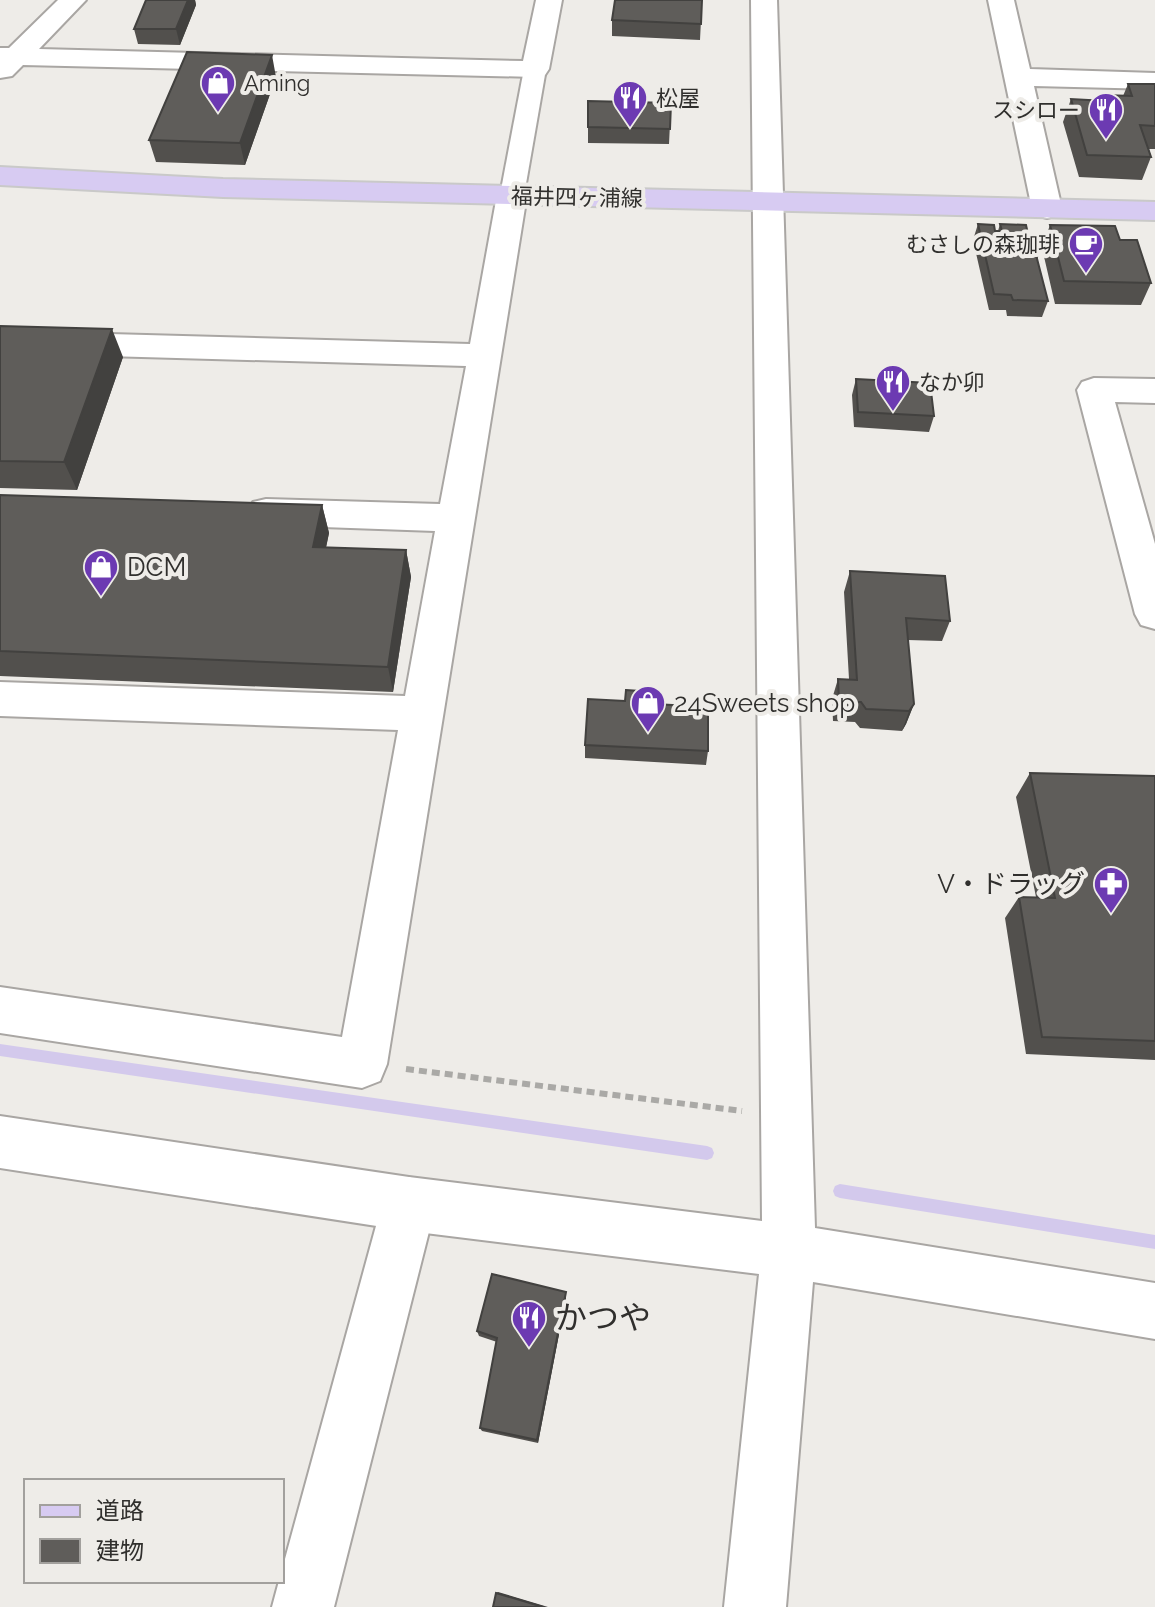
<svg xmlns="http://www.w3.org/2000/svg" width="1155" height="1607" font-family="Raleway,'Noto Sans JP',sans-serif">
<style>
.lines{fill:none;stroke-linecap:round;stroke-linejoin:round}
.stream{fill:#d3c9ec;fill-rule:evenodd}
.pedestrian-casing{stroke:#a9a6a3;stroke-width:4}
.minor-casing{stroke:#a9a6a3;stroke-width:4}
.tertiary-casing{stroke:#a9a6a3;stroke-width:4}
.primary-casing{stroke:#c9c9c8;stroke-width:4}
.path{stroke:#aaa9a6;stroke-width:6;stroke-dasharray:8 5;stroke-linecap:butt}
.pedestrian{fill:#fff;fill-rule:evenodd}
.minor{fill:#fff;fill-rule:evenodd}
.tertiary{fill:#fff;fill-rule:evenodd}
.primary{fill:#d7cbf2;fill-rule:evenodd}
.wall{fill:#52504d}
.shaded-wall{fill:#42413f}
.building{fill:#5f5d5a;stroke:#42413f;stroke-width:2}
.labels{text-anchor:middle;stroke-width:8;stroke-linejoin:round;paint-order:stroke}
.far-poi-label{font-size:22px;fill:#302f2d;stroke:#eeece8;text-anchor:start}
.far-street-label{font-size:22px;fill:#302f2d;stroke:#eeece8}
.poi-label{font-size:26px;fill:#302f2d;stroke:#eeece8;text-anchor:start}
.near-poi-label{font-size:32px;fill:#302f2d;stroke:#eeece8;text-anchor:start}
</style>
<rect width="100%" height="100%" fill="#eeece8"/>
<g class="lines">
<path class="stream" d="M0,1044l707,102 5,2 2,5 -2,5 -5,2 -707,-104z
M840,1184l315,51v14l-315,-51 -5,-2 -2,-5 2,-5z"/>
<defs>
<path id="pedestrian" d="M535,62l11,7 -22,126 -3,5h-18l-3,-5 24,-126z"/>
<path id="minor" d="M58,0h28l-47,49 484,12 13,-61h26l-13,69 -4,6 -10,2 -512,-12 -11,11 -12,2v-30h9z
M988,0h26l16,69 125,4v16l-121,-3 28,123 -4,6 -11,3 -11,-3 -4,-6z
M512,186l11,3 4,6 -140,869 -7,17 -18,7 -362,-55v-46l342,50 56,-307 -398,-14v-34l405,14 30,-165 -169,-6 -13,-3 -6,-10 6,-10 13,-3 174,5 26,-138 -466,-13v-22l470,13 27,-149 4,-6z
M1094,378l61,1v24l-40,-1 40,142v85l-14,-4 -6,-11 -58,-224 5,-8z
M409,1177l19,8 8,19 -102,403h-62l7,-26h3v-11l100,-366 8,-19z"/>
<path id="tertiary" d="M751,0h26l38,1228 340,55v56l-342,-57 -27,325h-62l35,-333 -350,-43 -409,-63v-52l409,61 353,44z"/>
<path id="primary" d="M0,167l223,12 932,23v18l-932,-23 -223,-12z"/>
</defs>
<use href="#pedestrian" class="pedestrian-casing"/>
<use href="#minor" class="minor-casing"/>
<use href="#tertiary" class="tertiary-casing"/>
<use href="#primary" class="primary-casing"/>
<path class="path" d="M406,1069l336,42"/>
<use href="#pedestrian" class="pedestrian"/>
<use href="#minor" class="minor"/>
<use href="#tertiary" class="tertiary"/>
<use href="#primary" class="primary"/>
</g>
<path class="wall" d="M146,0h49l1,5 -16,40 -42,-1 -4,-15z
M702,0l-2,40 -88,-4v-16z
M276,77l-31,88 -89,-3 -7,-22z
M1128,84h27v65h-6l2,8 -9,23 -63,-3 -16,-55 8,-23 32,1 2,-5 18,1z
M588,101l83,2 -2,41 -81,-1z
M978,224l20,7 2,-7 28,10 12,17 -3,9 11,41 -6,16 -35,-1 -1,-6h-17l-16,-70z
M1050,225l70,15 31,43 -10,22 -86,-1 -13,-56z
M0,326l123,31 -46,133 -77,-2z
M856,379l78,37 -5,16 -75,-5 -2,-32z
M0,495l322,10 7,28 -3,15 80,2 5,27 -18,115 -393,-16z
M850,571l100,50 -8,20 -34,-1 6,64 -8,20 -4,7 -42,-3 -5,-6 -22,-1 -1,-22 6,-20h11l-5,-87z
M654,704l54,47 -2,14 -121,-7v-13z
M1030,773l125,3v284l-129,-6 -21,-136 14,-21h17l-20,-100z
M566,1292v6l-28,145 -56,-12 -2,-3 17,-86 -18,-6 -2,-5z"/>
<path class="shaded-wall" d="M188,0h7l1,5 -16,40 -4,-16z
M272,55l4,22 -31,88 -5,-22z
M112,329l11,28 -46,133 -13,-28z
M322,505l7,28 -9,41 -7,-27z
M406,550l5,27 -18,115 -5,-25z
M914,704l-8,20 -4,7 7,-20z
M566,1292v6l-28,145 -1,-3z
M498,1592l50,15h-5l-47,-14z"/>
<path class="building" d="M146,0h42l-12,29h-42z
M615,0h87l-1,24 -89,-4z
M187,52l85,3 -32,88 -91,-3z
M1128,84h27v42l-15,-1 11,32 -64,-2 -16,-56 36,2 -2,-6 27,1z
M588,101l83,2 -1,26 -82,-2z
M978,224l16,1 1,6h7l-2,-7 26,1 2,9h7l5,17h-5l13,50 -35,-1 -2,-5 -17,-1z
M1050,225l65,1 5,14h17l14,43 -87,-2z
M0,326l112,3 -48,133 -64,-1z
M856,379l74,4 4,33 -76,-4z
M0,495l322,10 -9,42 93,3 -18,117 -388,-16z
M850,571l95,5 5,45 -44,-3 8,86 -5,7 -43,-2 -5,-7 -22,-1 -1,-22 19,1z
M626,690l28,2v12l54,3v44l-123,-6 3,-46 37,2z
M1030,773l125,3v265l-113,-4 -23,-140 36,1z
M492,1274l74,18 -29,148 -57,-12 17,-90 -20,-7z
M496,1593l47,14h-50z"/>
<defs>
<symbol id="shop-pin" viewBox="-11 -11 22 30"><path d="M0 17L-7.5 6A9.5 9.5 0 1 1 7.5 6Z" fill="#6c3ab2" stroke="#eeece8"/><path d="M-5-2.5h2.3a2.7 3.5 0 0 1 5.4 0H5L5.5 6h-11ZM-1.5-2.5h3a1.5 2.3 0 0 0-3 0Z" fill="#fff"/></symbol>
<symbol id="restaurant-pin" viewBox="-11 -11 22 30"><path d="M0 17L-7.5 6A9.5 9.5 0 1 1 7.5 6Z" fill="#6c3ab2" stroke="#eeece8"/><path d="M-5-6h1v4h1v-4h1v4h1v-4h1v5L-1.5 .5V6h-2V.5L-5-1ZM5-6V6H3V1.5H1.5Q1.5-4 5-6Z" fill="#fff"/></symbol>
<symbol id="cafe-pin" viewBox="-11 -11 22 30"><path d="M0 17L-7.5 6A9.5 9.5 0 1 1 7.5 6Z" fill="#6c3ab2" stroke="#eeece8"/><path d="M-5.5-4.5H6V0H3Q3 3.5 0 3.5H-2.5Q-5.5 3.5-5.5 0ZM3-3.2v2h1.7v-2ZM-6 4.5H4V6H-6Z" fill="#fff"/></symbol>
<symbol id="pharmacy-pin" viewBox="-11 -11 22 30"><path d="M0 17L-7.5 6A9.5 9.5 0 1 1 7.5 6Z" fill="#6c3ab2" stroke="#eeece8"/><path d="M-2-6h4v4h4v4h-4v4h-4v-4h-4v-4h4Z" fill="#fff"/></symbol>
</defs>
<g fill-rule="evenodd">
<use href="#shop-pin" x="198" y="63" width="40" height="54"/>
<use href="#restaurant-pin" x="610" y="78" width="40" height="54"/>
<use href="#restaurant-pin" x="1086" y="90" width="40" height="54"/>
<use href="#cafe-pin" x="1066" y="224" width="40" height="54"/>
<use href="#restaurant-pin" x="873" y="362" width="40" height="54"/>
<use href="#shop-pin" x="81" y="547" width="40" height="54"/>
<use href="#shop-pin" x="628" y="683" width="40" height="54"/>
<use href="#pharmacy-pin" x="1091" y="864" width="40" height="54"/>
<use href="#restaurant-pin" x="509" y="1298" width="40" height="54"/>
</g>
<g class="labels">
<g class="far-poi-label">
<text x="244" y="91">Aming</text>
<text x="656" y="106">松屋</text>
<text x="1080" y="118" text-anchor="end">スシロー</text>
<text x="1060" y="252" text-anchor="end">むさしの森珈琲</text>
<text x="919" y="390">なか卯</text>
</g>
<g class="far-street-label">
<text transform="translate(577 197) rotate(1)" y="8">福井四ヶ浦線</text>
</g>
<g class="poi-label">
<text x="127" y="576">DCM</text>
<text x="674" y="712">24Sweets shop</text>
<text x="1085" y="893" text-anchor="end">V・ドラッグ</text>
</g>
<g class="near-poi-label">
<text x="555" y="1329">かつや</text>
</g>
</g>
<rect x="24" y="1479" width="260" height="104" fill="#eeece8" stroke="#a2a09d" stroke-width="2"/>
<rect x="40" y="1505" width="40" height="12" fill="#d7cbf2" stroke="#a2a09d" stroke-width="2"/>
<text x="96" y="1519" font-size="24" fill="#302f2d">道路</text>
<rect x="40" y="1539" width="40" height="24" fill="#5f5d5a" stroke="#a2a09d" stroke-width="2"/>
<text x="96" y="1559" font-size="24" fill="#302f2d">建物</text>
</svg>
